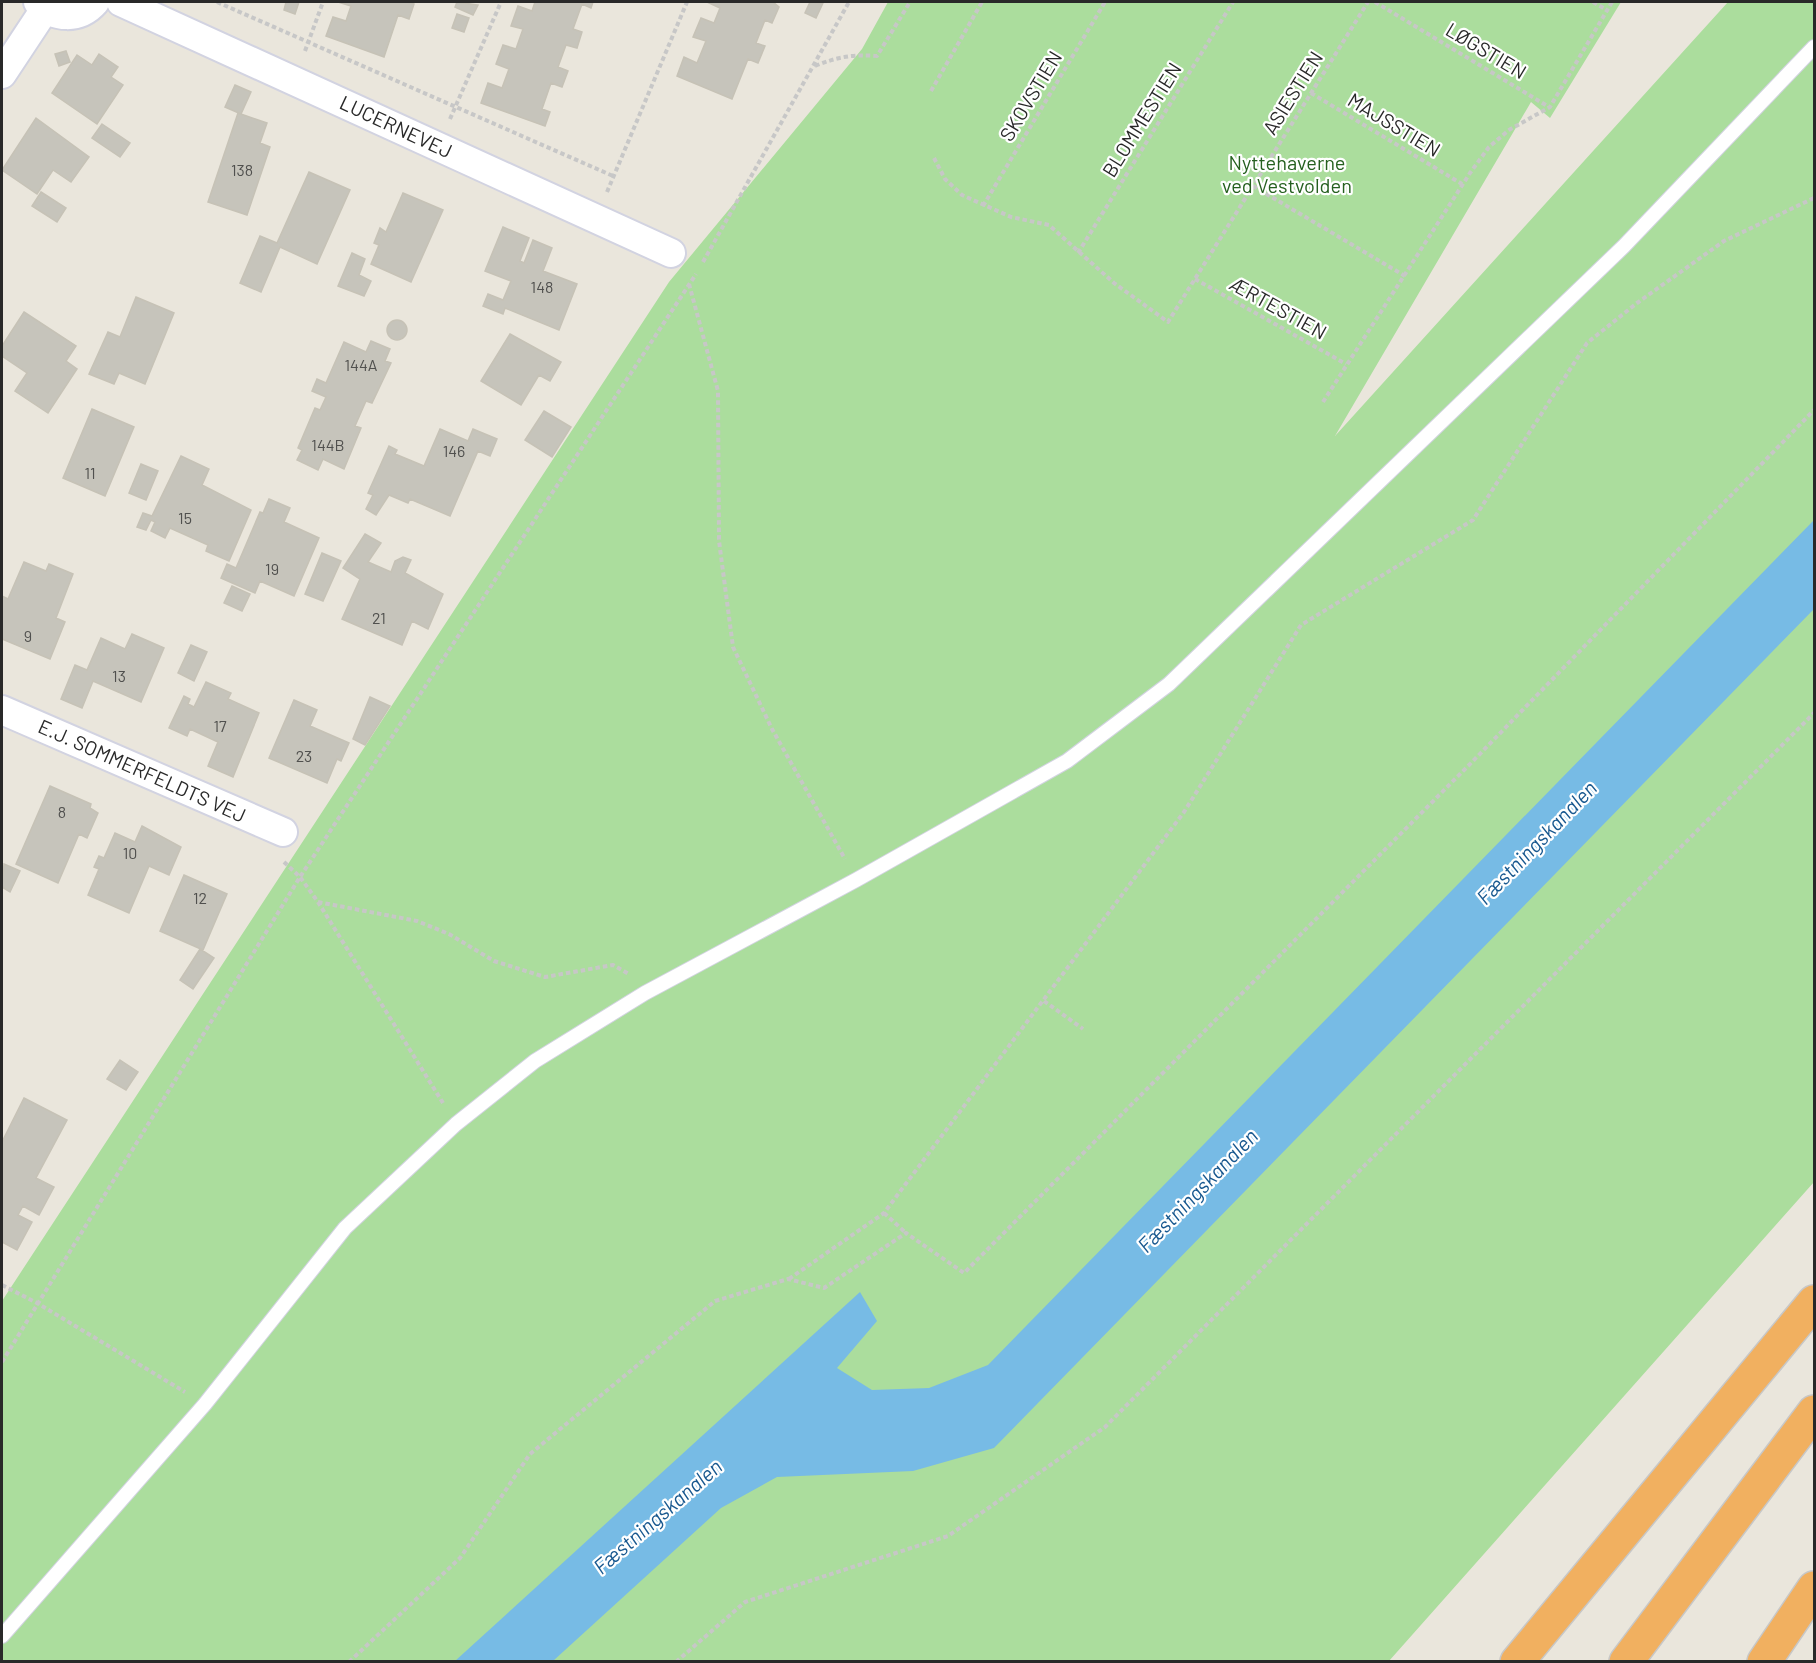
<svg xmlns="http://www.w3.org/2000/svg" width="1816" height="1663" font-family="Barlow,sans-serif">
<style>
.green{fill:#abdd9d}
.water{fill:#77bbe5}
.building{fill:#c6c4bb;stroke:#c6c2b6;stroke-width:1.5}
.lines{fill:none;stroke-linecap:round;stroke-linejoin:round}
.service-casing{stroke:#d2d3e1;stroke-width:16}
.minor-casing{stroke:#d2d3e1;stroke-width:32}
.motorway-casing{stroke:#c7c7c7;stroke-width:36}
.path{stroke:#c7c7c7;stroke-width:4;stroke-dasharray:4.5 3;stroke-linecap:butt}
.service{stroke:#fff;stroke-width:14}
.minor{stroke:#fff;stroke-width:28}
.motorway{stroke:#f1b060;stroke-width:33}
.labels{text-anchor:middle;stroke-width:4.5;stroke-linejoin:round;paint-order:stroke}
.number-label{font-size:16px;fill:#50504e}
.street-label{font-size:20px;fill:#292929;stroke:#fff}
.park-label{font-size:20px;fill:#25601f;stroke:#fff}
.water-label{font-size:21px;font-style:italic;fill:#18588f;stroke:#fff}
</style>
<rect width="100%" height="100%" fill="#eae6dc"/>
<path class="green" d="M888,2h733l-71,116 -19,-16 -196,334 393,-434h86v1180l-425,479 -1387,1v-361l667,-1019 193,-233z"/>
<path class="water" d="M1814,520v89l-820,839 -81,23 -136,6 -56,31 -168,153h-98l405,-369 17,29 -40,47 35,22 57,-2 59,-23z"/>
<path class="building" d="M286,2h13l-4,12 -11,-4z
M338,2h70l6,2 -5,15 -11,-4 -14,42 -58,-21 7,-19 13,4 5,-15z
M457,2l21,3 -5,10 -18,-8z
M535,2h58l-2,6 -9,-4 -9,25 9,3 -5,16 -11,-3 -8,22 10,4 -6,16 -11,-4 -9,26 8,3 -5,14 -64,-23 7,-20 14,5 7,-19 -13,-5 7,-19 13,4 7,-20 -12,-3 7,-20 14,5z
M707,2h66l6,5 -7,16 -7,-3 -9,23 9,3 -7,17 -10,-4 -16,40 -55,-23 7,-19 13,6 9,-22 -13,-4 8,-19 13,5 6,-15z
M810,2l13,1 -7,15 -11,-5z
M457,14l12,4 -5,14 -12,-4z
M66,51l4,11 -11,4 -4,-12z
M99,54l19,13 -7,10 12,8 -26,39 -45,-31 25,-38 15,10z
M235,85l16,7 -10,22 -16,-7z
M238,113l29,10 -7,20 10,4 -23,68 -39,-13z
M36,118l53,39 -18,25 -18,-12 -16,24 -35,-24z
M102,124l28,19 -10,14 -28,-19z
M309,172l41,18 -33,74 -37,-17 -19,45 -21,-9 20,-47 17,7z
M41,192l25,16 -9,14 -25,-16z
M403,193l40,17 -32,72 -40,-18 8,-19 -5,-2 6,-15 6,4z
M503,227l26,11 -9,23 4,2 9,-23 19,8 -9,23 34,13 -18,46 -54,-22 -2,6 -20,-8 5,-12 15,6 8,-19 -26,-10z
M352,253l13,6 -6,16 12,6 -7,15 -26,-10z
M136,297l38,16 -29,71 -26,-11 -5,11 -25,-10 19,-42 12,5z
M24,312l52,34 -10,15 11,8 -29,44 -33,-22 12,-18 -25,-17v-10z
M387 330a10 10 0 1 1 20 0a10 10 0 1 1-20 0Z
M510,334l51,28 -11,19 -11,-6 -18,30 -40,-24z
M371,341l19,8 -5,12 6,2 -19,40 -6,-2 -11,25 6,2 -17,41 -21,-10 -5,11 -21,-10 5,-10 -4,-2 17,-40 5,2 6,-13 -14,-6 5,-12 9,4 18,-41 22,10z
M92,409l42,18 -29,69 -42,-18z
M544,411l27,16 -19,30 -27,-17z
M440,429l28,12 5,-12 24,10 -7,17 -12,-5 -28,65 -40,-17 -2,4 -19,-8 -13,20 -10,-6 7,-14 -5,-2 21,-47 8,4 -2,4 29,12z
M181,456l28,13 -7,16 49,25 -22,51 -23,-10 2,-6 -38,-17 -5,10 -14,-7 4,-9 -4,-2 -5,10 -9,-3 6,-14 9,3z
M141,464l17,7 -12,29 -17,-7z
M269,499l21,9 -6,14 35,16 -25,58 -34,-15 -5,12 -34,-15 6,-14 9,4 24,-56 3,1z
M365,534l16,9 -13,19 23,10 4,-11 8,-4 8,3 -6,13 38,21 -15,35 -16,-8 -10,24 -60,-26 18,-40 -17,-11z
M322,553l19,8 -18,40 -18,-7z
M24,562l22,9 3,-7 24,10 -17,44 9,4 -15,37 -48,-20v-43l6,3z
M232,586l18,8 -8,17 -18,-8z
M132,634l32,14 -23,54 -48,-21 -11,27 -21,-9 14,-34 12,5 14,-32 24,11z
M191,645l16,7 -13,29 -16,-8z
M206,682l25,11 -3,6 31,14 -26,64 -25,-11 10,-24 -28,-13 -3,7 -18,-8 15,-32 6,3 -2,5 6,3z
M370,697l20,9 -25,39 -12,-6z
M294,700l23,10 -7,16 39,17 -8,18 -4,-2 -10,24 -58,-25z
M50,786l41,18 -1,4 8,5 -11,25 -8,-4 -21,49 -42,-19z
M142,826l39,21 -12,28 -20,-9 -20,47 -41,-18 11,-26 -5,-2 5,-11 5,2 11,-25 20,9z
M4,864l16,7 -10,21 -8,-5z
M184,875l43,19 -24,56 -43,-19z
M200,949l14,9 -21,31 -13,-9z
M120,1060l18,12 -12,18 -19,-11z
M24,1098l43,22 -31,58 18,9 -15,28 -16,-9 -5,9 14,7 -15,28 -15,-8v-100z"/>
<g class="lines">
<defs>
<path id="service" d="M2,1636l203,-232 140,-176 111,-104 79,-63 110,-68 211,-113 211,-119 102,-77 455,-438 190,-199"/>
<path id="minor" d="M38,2c17,17 41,18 57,0
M121,2l550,251
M2,74l43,-65
M2,710l281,122"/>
<path id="motorway" d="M1517,1662l297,-360
M1626,1662l188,-250
M1764,1662l50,-74"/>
</defs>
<use href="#service" class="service-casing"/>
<use href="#minor" class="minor-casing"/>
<use href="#motorway" class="motorway-casing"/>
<path class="path" d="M217,2l396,174
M1375,2l174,105
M1593,2l14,8
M305,51l18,-49
M815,66c22,-9 38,-12 62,-10l33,-54
M931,91l51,-89
M1311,93l151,91
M450,119l51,-117
M934,158l11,21 17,16 49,22 38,8 65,58 54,39 200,-320
M1253,186l152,90
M607,192l80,-190
M983,206l122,-204
M1078,253l155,-251
M703,262l146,-260
M1195,279l151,85
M689,284l29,107 1,150 14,106 39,82 73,130
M1323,402l147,-229 19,-26 20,-17 41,-23 62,-105
M284,862l16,15 18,25 125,201
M318,902l99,19 32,13 45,27 51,16 68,-12 16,9
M1044,1001l39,28
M884,1213l22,20
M789,1279l95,-66 300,-401 117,-187 172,-105 114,-177 50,-40 87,-62 90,-43
M2,1285l35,18 148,89
M2,1362l298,-485 396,-603
M349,1662l111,-104 70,-104 185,-153 73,-22 36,9 82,-55 58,40 509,-512 341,-351
M676,1662l69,-60 203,-66 157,-109 709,-714"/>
<use href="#service" class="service"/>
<use href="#minor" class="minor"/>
<use href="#motorway" class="motorway"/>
</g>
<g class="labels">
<g class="number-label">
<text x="242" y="176">138</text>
<text x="542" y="293">148</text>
<text x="361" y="371">144A</text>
<text x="328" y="451">144B</text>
<text x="454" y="457">146</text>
<text x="90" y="479">11</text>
<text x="185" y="524">15</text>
<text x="272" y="575">19</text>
<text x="379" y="624">21</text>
<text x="28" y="642">9</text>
<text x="119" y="682">13</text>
<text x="220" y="732">17</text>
<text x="304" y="762">23</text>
<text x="62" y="818">8</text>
<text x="130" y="859">10</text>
<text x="200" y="904">12</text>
</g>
<g class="street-label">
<text transform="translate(1486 51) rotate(31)" y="7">LØGSTIEN</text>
<text transform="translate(1293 93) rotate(-58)" y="7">ASIESTIEN</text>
<text transform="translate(1031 96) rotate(-59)" y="7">SKOVSTIEN</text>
<text transform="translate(1142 120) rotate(-58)" y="7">BLOMMESTIEN</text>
<text transform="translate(1394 125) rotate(31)" y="7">MAJSSTIEN</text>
<text transform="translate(396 127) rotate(25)" y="7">LUCERNEVEJ</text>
<text transform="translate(1278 308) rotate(29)" y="7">ÆRTESTIEN</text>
<text transform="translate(142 771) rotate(24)" y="7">E.J. SOMMERFELDTS VEJ</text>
</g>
<g class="park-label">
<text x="1287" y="170">Nyttehaverne<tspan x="1287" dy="23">ved Vestvolden</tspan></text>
</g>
<g class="water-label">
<text transform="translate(1537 843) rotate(-46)" y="7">Fæstningskanalen</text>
<text transform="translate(1198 1191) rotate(-46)" y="7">Fæstningskanalen</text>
<text transform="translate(658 1517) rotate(-41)" y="7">Fæstningskanalen</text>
</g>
</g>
<rect width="1816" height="1663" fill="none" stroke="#292929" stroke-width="6"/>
</svg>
